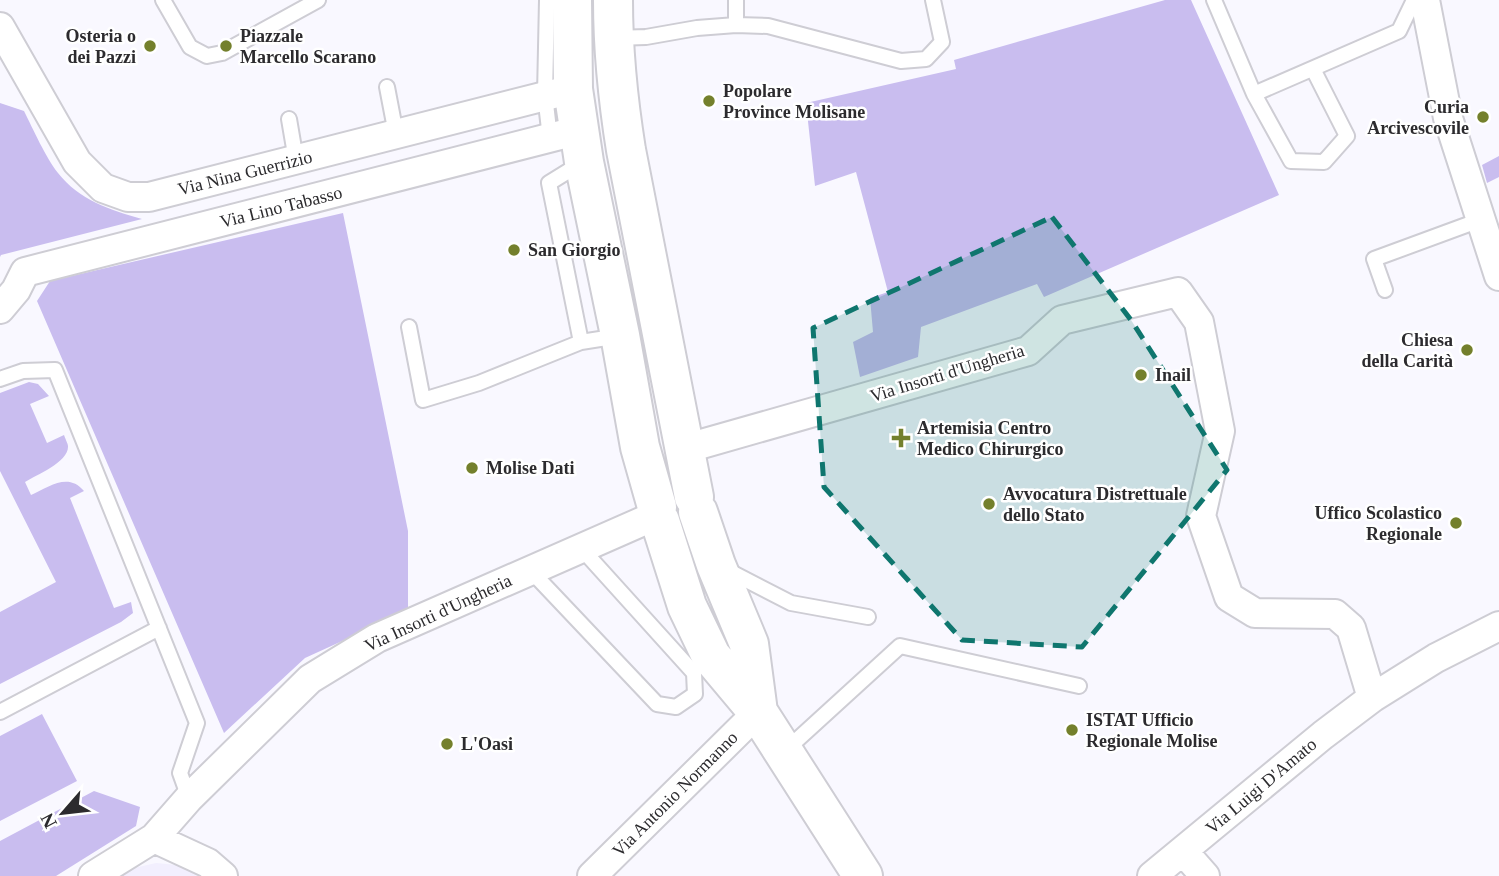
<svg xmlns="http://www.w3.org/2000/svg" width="1499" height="876" font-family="'Times New Roman',serif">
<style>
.built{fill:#f2effe}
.green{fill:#c9bdef}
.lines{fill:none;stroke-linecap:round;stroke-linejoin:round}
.lane-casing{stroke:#cecdd4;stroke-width:18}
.street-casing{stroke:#cecdd4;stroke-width:32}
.secondary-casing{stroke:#cecdd4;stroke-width:42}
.lane{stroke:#fff;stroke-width:14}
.street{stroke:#fff;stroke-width:28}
.secondary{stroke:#fff;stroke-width:38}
.marked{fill:#0f766e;fill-opacity:0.2;stroke:#0f766e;stroke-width:5;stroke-dasharray:14 9;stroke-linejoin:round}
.poi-dot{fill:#74802c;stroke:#fff;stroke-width:2.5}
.labels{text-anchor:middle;stroke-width:5;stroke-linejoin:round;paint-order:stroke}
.poi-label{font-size:18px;font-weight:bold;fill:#2c2b2e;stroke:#fff;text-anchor:start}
.street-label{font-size:18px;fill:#2c2b2e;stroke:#fff}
</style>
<rect width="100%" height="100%" fill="#f9f8ff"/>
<path class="built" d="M156,863l21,2 13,4 8,7h-78l14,-8z"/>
<path class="green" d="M1165,0h26l88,195 -235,102 -7,-13 -116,43 -3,30 -58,20 -7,-35 20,-10 -3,-34 18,-6 -32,-120 -41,14 -9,-83 150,-34 -2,-9z
M0,103l24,8c9,18 22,47 34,62 21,27 52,37 84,46l-141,36 -1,2z
M1499,156v21l-12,6 -5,-18z
M343,213l65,318v80l-103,47 -81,75 -187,-432 13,-20z
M29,382l9,2 11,12 -19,8 17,39 17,-8c1,3 4,9 4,11 1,16 -32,29 -43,36l6,13c18,-8 37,-23 53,-4l-14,7 44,110 17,-6 2,11 -12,9 -121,62v-72l56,-30 -56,-111v-78z
M42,714l35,67 -77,40v-85z
M94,791l46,16 -4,19 -80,50h-56v-35z"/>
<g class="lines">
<defs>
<path id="lane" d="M163,0l27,47 17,9 15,-3 96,-53
M547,0l-2,95 5,43
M736,0v25
M1214,0l40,94
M614,38l32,-1 51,-9 39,-3 32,1 133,35 25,-2 16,-17 -9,-42
M1313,69l34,67 -23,26 -33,-1 -37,-67 145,-63 15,-31
M387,87l9,47
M289,119l7,41
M1385,290l-11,-31 106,-39
M409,327l14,73 56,-17 102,-41 38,-6
M581,342l-32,-159 34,-21
M0,379l23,-8 32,-1 142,353 -17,50 9,25
M727,570l64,33 77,14
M531,571l126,133 19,3 19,-13 -1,-21 -113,-125
M0,712l159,-84
M786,750l114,-104 179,40"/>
<path id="street" d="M1425,0l23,118 51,158
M0,27l77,135 26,26 25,9h21l424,-108
M0,309l16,-19 9,-18 555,-142
M684,449l344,-98 34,-31 116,-28 21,30 21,109 -19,85 28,81 26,16 80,1 16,14 21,70
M154,838l54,25 15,13
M1183,851l22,25
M93,876l61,-38 35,-40 121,-119 67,-41 280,-123
M592,876l166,-164
M1152,876l171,-141 49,-37 64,-40 63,-32"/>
<path id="secondary" d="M572,0l1,89 11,73 36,173 20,112 17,60
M613,0c0,51 5,100 13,150l68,347
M698,512l18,53 33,79 9,68
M660,521l27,85 24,50 47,56 105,164"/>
</defs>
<use href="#lane" class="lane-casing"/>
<use href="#street" class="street-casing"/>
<use href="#secondary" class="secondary-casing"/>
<use href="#lane" class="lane"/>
<use href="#street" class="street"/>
<use href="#secondary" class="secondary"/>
</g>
<path class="marked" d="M1052,217l79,103 96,150 -145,177 -120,-7 -138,-153 -11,-159z"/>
<g class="poi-dot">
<circle cx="150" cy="46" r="7"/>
<circle cx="226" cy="46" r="7"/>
<circle cx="709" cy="101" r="7"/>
<circle cx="1483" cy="117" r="7"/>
<circle cx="514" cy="250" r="7"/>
<circle cx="1467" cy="350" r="7"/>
<circle cx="1141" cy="375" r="7"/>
<path d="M897.5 427.5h7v7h7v7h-7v7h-7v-7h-7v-7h7z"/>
<circle cx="472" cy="468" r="7"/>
<circle cx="989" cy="504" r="7"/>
<circle cx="1456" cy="523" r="7"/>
<circle cx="1072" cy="730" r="7"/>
<circle cx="447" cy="744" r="7"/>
</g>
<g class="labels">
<g class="poi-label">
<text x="136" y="42" text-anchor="end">Osteria o<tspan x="136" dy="21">dei Pazzi</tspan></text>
<text x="240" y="42">Piazzale<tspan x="240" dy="21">Marcello Scarano</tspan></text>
<text x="723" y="97">Popolare<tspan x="723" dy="21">Province Molisane</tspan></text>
<text x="1469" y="113" text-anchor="end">Curia<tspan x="1469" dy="21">Arcivescovile</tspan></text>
<text x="528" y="256">San Giorgio</text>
<text x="1453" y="346" text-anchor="end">Chiesa<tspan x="1453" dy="21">della Carità</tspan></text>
<text x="1155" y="381">Inail</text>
<text x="917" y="434">Artemisia Centro<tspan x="917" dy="21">Medico Chirurgico</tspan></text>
<text x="486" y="474">Molise Dati</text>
<text x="1003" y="500">Avvocatura Distrettuale<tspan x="1003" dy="21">dello Stato</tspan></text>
<text x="1442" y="519" text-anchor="end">Uffico Scolastico<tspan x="1442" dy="21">Regionale</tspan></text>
<text x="1086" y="726">ISTAT Ufficio<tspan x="1086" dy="21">Regionale Molise</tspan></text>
<text x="461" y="750">L'Oasi</text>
</g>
<g class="street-label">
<text transform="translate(245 173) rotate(-14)" y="6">Via Nina Guerrizio</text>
<text transform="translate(281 207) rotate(-14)" y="6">Via Lino Tabasso</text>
<text transform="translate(947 373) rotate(-17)" y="6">Via Insorti d'Ungheria</text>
<text transform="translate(438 613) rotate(-25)" y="6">Via Insorti d'Ungheria</text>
<text transform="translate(1261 786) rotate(-40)" y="6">Via Luigi D'Amato</text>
<text transform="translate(675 794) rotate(-45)" y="6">Via Antonio Normanno</text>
</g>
</g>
<g transform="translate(63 813) rotate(242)" stroke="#ffffff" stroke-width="5" paint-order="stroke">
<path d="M0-5L12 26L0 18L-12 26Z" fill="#2c2b2e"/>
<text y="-10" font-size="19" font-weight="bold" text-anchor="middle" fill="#2c2b2e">N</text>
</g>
</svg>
